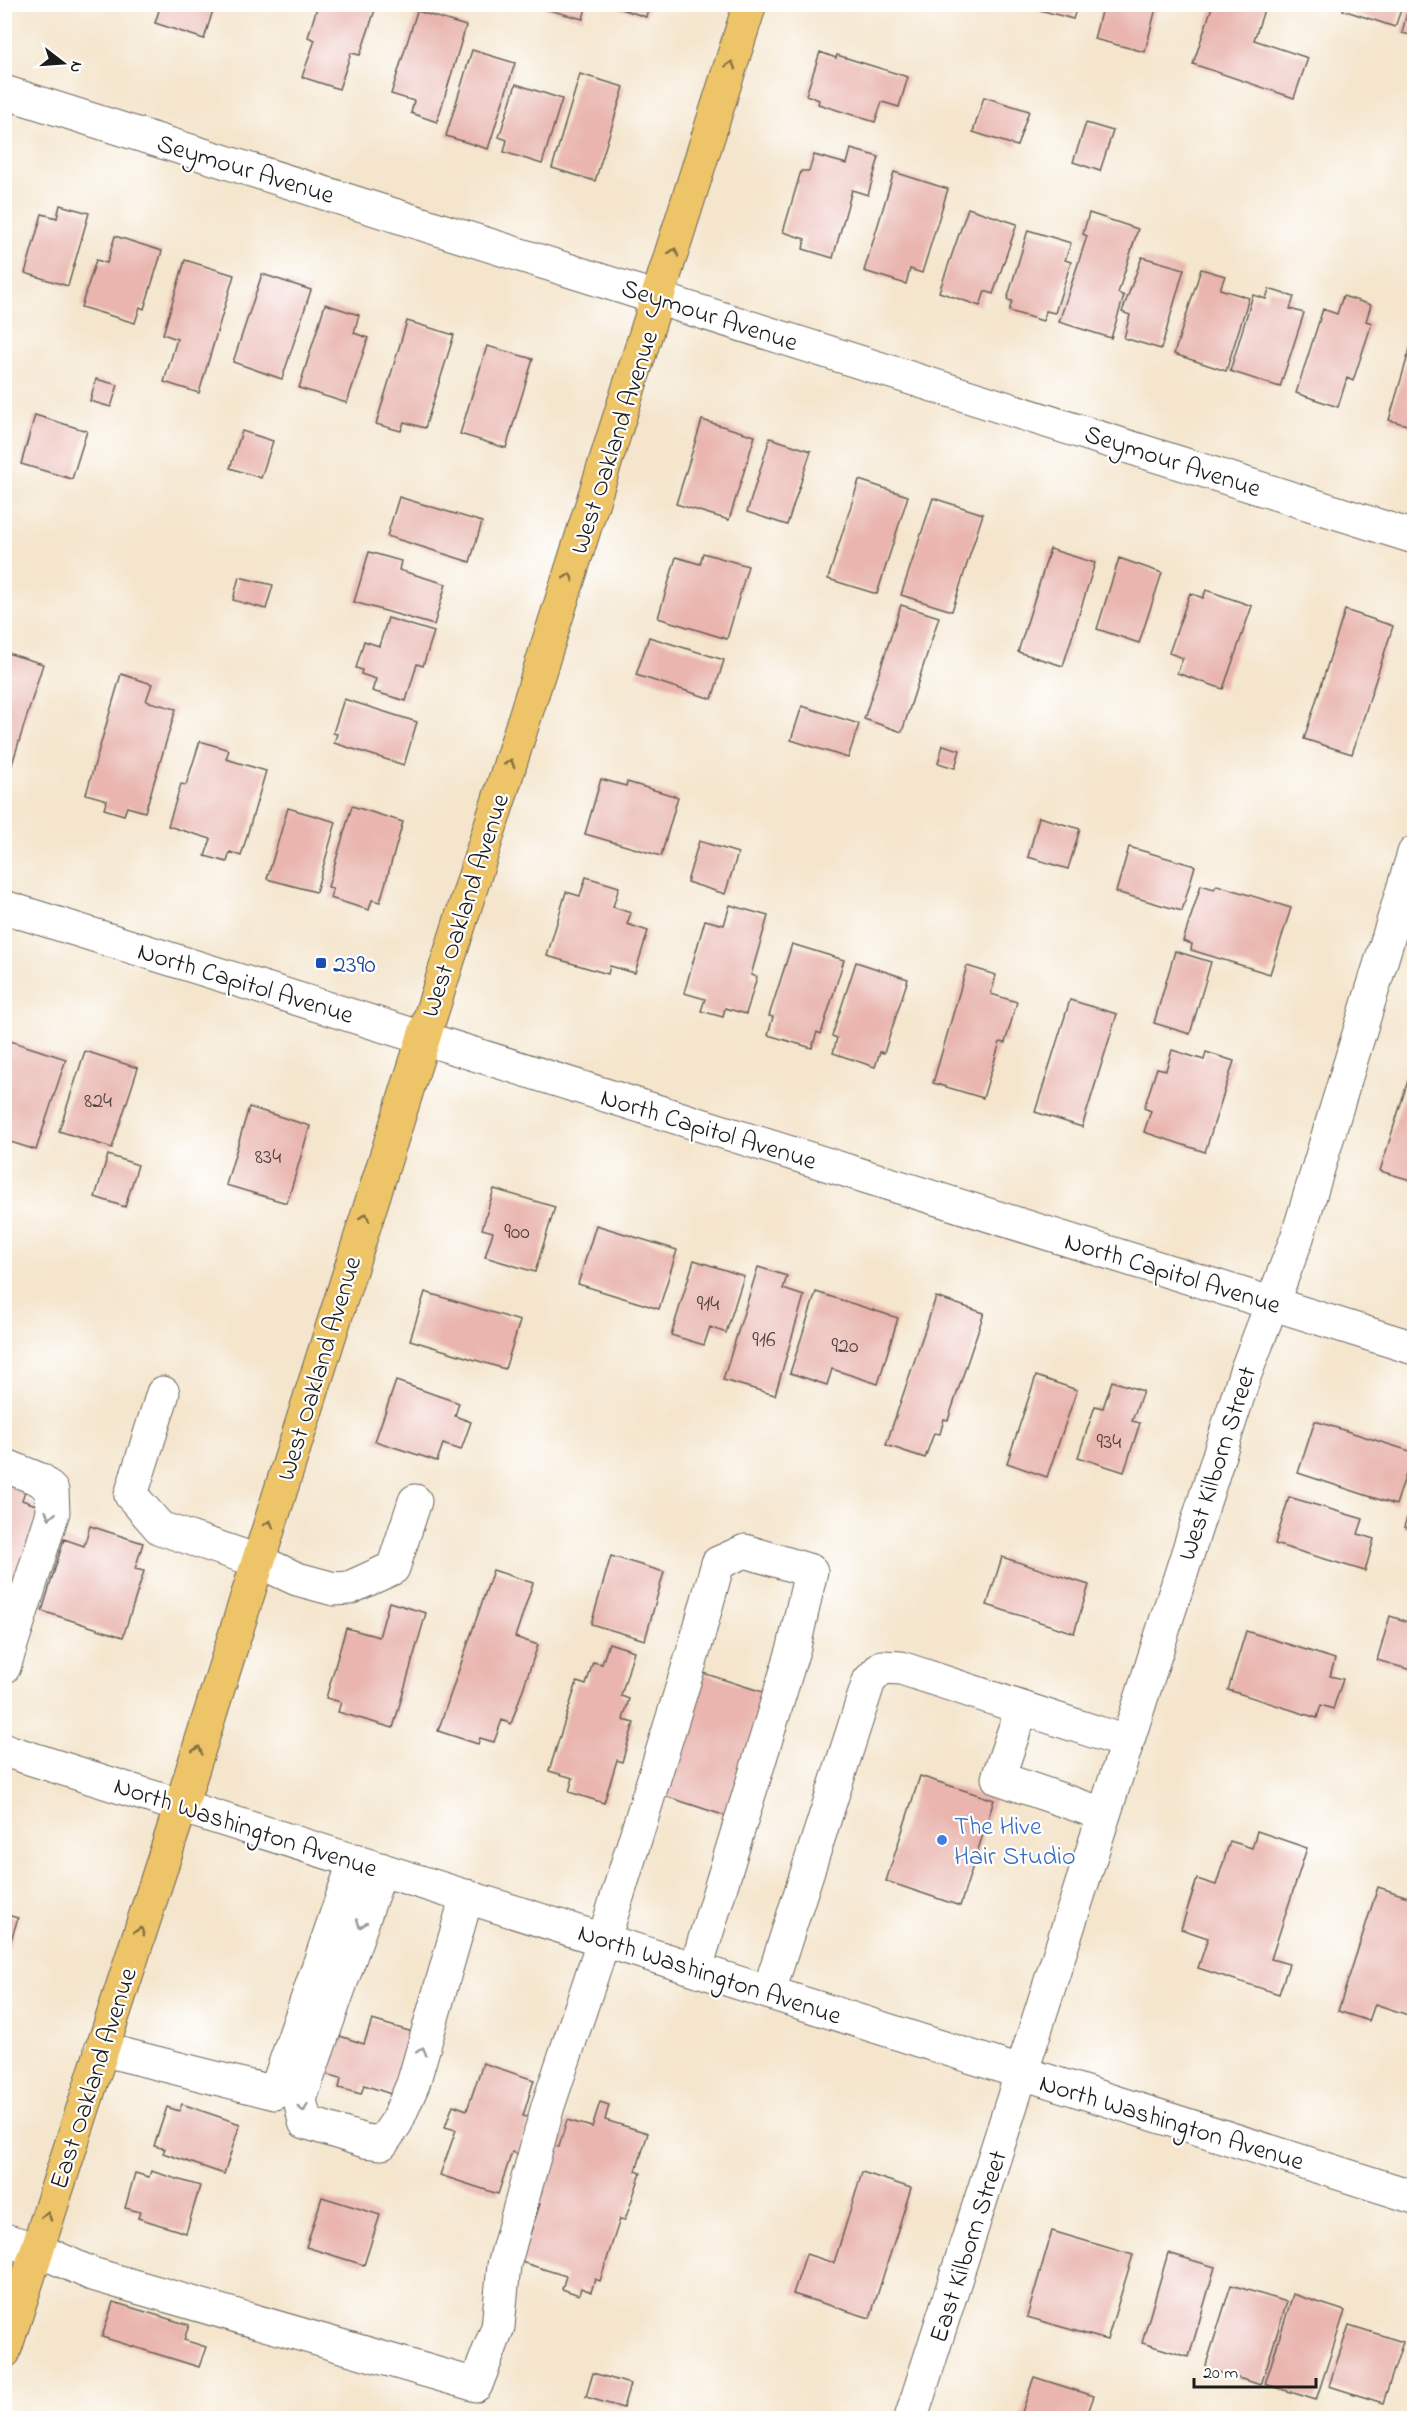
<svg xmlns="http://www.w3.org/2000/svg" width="1419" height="2423" font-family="'Indie Flower',sans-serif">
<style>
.building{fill:#e9b5ae}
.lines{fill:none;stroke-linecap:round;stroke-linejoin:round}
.minor-casing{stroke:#68625a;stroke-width:35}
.major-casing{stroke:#68625a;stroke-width:35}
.minor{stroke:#fff;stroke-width:33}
.major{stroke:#eec469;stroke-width:33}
.oneway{stroke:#857042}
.oneway2{stroke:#999}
.transit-dot{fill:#1a4fb4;stroke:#fff;stroke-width:2}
.shop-dot{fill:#3f7fe0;stroke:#fff;stroke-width:2}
.labels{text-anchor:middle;stroke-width:4.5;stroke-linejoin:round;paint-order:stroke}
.number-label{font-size:22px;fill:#4f4240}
.street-label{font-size:26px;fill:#1c1c1c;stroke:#fff}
.transit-label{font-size:26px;fill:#164399;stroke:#fff;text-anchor:start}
.shop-label{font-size:26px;fill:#366cbe;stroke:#fff;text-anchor:start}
</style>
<rect width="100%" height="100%" fill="#fff"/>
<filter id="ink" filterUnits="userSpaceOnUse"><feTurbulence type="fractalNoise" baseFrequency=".0167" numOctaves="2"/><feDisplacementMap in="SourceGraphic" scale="12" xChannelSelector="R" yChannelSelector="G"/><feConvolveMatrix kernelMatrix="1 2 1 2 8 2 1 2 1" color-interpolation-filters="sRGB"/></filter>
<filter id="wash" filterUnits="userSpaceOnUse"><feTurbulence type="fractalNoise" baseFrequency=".008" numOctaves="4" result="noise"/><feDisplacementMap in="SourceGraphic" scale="24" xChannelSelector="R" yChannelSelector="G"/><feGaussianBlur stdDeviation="1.35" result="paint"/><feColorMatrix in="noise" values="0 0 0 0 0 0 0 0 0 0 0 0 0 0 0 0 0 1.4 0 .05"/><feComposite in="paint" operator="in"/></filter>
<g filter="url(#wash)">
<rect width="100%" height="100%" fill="#f4e5cc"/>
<g id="blocks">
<path class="building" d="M161,4h54l-11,35 -49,-16z
M318,4h59l-17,51 -9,-2 -12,36 -37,-12 13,-37 -7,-3z
M546,4h41l-4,15 -38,-10z
M606,4h43l-3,13z
M1037,4h41l-5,15 -37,-10z
M1103,4h54l-12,48 -51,-13z
M1213,4h53l-12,36 54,18 -14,40 -101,-34z
M1345,4h58l-8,23 -52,-17z
M1409,4h5v32l-12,-3z
M417,11l49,15 -29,96 -26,-9 3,-12 -23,-7z
M472,50l43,13 -27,86 -42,-13z
M820,52l16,6 1,-3 71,22 -9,30 -17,-5 -7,20 -57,-18 1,-4 -13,-5z
M580,74l44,13 -29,94 -43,-13z
M516,84l46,15 -20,65 -38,-12 3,-12 -8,-3z
M984,97l45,14 -12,35 -44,-14z
M1086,123l27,8 -13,40 -27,-9z
M851,149l28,8 -11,38 -16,-5 -19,68 -30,-9 2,-10 -22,-7 18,-61h8l5,-16 33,9z
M894,172l54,17 -26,84 -12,-4 -4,15 -42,-13z
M60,205l29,8 -21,73 -43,-13 17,-59 15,4z
M968,208l49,16 -24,70 -8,-3 -5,15 -41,-14z
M1089,213l49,16 -20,64 6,3 -13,42 -52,-16 28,-86 -4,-2z
M1028,230l43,13 -6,17 6,2 -16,51 -9,-2 -3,10 -34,-10 3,-10 -5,-1z
M115,236l47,15 -18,58 -4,-2 -5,16 -54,-16 15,-47 11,3z
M1142,257l42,12 -23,80 -37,-11 6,-23 -8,-3z
M185,260l49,15 -35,118 -35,-11 13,-43 -14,-5z
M1201,269l24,7 -5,13 29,9 -23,73 -52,-17z
M262,274l49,16 -29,89 -49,-17z
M1269,289l25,8 -4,12 14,4 -24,74 -50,-16 23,-76 13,4z
M1343,296l28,9 -5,16 6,2 -19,58 -6,-3 -9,29 -42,-14 27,-84 14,5z
M325,304l34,11 -5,18 14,5 -21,65 -48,-15z
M407,321l47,14 -29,93 -21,-6 -3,9 -25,-7z
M1414,335v92l-25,-7z
M487,346l46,13 -27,89 -46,-14z
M96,379l22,6 -7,22 -21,-6z
M35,415l52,16 -15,48 -51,-15z
M702,420l53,16 -26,84 -53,-16z
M242,431l31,10 -12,37 -31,-10z
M770,438l41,13 -24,74 -40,-13z
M859,480l49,16 -31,98 -49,-15z
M399,497l83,25 -12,40 -83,-26z
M933,498l50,16 -31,97 -51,-16z
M1050,549l45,14 -32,103 -45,-14z
M369,552l32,9 -2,9 47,14 -12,41 -80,-23z
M703,553l45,13 -21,73 -69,-21 18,-61 24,7z
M1119,558l43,15 -23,70 -42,-14z
M239,577l34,8 -7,24 -33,-9z
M1206,590l46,16 -29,83 -46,-16 6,-15 -14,-5 21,-60 13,5z
M901,605l38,12 -37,115 -38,-13z
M1345,610l48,16 -41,128 -48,-15z
M388,618l46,14 -11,34 -6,-2 -11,37 -34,-10 4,-12 -15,-5 1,-4 -6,-2 8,-27 15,5z
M649,637l75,23 -12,39 -76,-24z
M4,652l39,12 -38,123h-1z
M121,674l31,10 -6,17 30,8 -31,103 -18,-5 -3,8 -20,-6 3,-9 -21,-6z
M344,699l73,23 -13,43 -70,-22 3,-9 -4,-1z
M802,706l57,18 -11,34 -57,-18z
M200,741l29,9 -3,9 40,12 -25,85 -11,-4 -3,10 -22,-6 6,-17 -43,-13 13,-42 5,1z
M943,745l17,5 -5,18 -17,-5z
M601,779l25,7 1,-4 51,15 -17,59 -76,-22z
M352,806l51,16 -23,80 -8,-2 -3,10 -39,-12 3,-10 -5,-1z
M288,808l48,14 -20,70 -49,-13z
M1039,817l41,12 -12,40 -40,-12z
M699,841l39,12 -13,41 -38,-12z
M1129,847l66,19 -13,45 -66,-19z
M586,877l33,10 -6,20 18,6 -4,11 21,7 -13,42 -25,-7 -2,8 -61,-18 19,-64 14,4z
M1201,885l13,4 3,-4 74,23 -21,66 -79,-24 1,-6 -9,-3z
M730,905l38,11 -17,59 6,2 -11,37 -21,-6 -2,9 -22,-6 4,-12 -21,-6 21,-73 19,5z
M792,944l52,16 -23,74 -4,-2 -5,16 -44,-13 5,-18 -4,-1z
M1175,951l36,11 -21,72 -36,-11z
M856,962l52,17 -24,74 -4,-1 -5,15 -42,-14 4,-15 -5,-2z
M967,966l29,9 -5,19 26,8 -12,41 -5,-1 -17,56 -50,-15z
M1070,1000l47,14 -35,113 -47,-15z
M4,1039l62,20 -30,91 -32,-10z
M1172,1050l32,10 2,-8 28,9 -29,91 -61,-20 7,-21 -7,-3 13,-40 9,2z
M85,1051l53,17 -26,80 -53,-17z
M1414,1061v120l-34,-10z
M249,1107l61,19 -23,77 -61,-18z
M108,1155l30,10 -13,42 -30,-10z
M494,1189l61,18 -20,65 -50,-15 8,-25 -11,-3z
M596,1225l81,25 -18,59 -81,-25z
M694,1260l50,16 -18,57 -16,-6 -6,18 -33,-10z
M758,1267l29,9 -4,13 21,7 -29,99 -52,-15z
M425,1292l95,29 -15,48 -95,-29z
M816,1292l82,26 -20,66 -46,-15 -5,16 -37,-12z
M936,1297l48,16 -36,107 -4,-1 -4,15 -6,-1 -9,25 -39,-13z
M1036,1376l41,14 -30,87 -40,-14z
M396,1381l63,22 -4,13 16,6 -10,28 -18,-6 -6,17 -62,-20z
M1112,1381l31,10 -11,30 8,2 -16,49 -46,-15 17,-51 8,2z
M1315,1421l98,31 -17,53 -98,-32z
M6,1481l20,7 -4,12 19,7 -29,90 -8,-3z
M1414,1495v35l-10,-3z
M1289,1497l74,22 -5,15 16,5 -9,32 -90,-27z
M90,1526l53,17 -8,26 9,2 -21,66 -81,-26 22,-72 20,7z
M611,1556l53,16 -19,68 -54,-16z
M1002,1557l87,28 -15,48 -87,-28z
M493,1570l40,13 -18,54 23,8 -27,79 -9,-4 -8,22 -14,-4 -2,6 -40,-13z
M389,1602l37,11 -33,115 -55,-16 3,-10 -15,-4 20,-70 33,9z
M1390,1616l24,8v47l-37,-11z
M1246,1631l89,28 -5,17 13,3 -10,30 -12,-4 -4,13 -89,-28z
M609,1643l25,8 -13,45 8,3 -6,21 11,3 -12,39 -5,-2 -13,43 -35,-11 4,-14 -24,-7 28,-89 9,3 7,-23 9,2z
M703,1673l66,21 -40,123 -67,-22z
M920,1776l74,24 -34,106 -74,-25z
M1257,1831l50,17 -36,111 18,5 -10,30 -81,-26 10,-30 -27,-9 16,-50 19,6 14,-44 22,7z
M1378,1887l36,12v118l-39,-13 -6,17 -31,-10z
M4,1914l14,4 -13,41h-1z
M372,2020l44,13 -19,63 -33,-11 -3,9 -22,-6 2,-10 -15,-4 11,-39 27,9z
M483,2063l51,17 -11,36 7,2 -12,36 -6,-2 -14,42 -58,-19 16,-45 -11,-3 8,-22 14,5z
M600,2102l9,3 -4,15 43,13 -12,38 5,2 -16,47 -5,-1 -20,62 -5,-2 -4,13 -10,-4 -2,7 -17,-6 4,-13 -45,-14 19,-58 -6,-2 18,-56 7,1 8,-27 25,7z
M182,2104l58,20 -16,50 -61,-21 2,-4 -11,-3 13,-39 12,4z
M151,2171l49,15 -14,47 -48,-15 2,-6 -15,-4 10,-35 14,4z
M862,2172l49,16 -41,130 -77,-24 13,-40 28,9z
M322,2197l58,18 -16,50 -58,-18z
M1052,2231l81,24 -26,85 -80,-23z
M1168,2253l47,14 -26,90 -47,-14z
M1231,2285l56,17 -26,83 -56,-17z
M1293,2294l52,17 -29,89 -51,-16z
M113,2302l76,23 -5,15 22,7 -7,20 -97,-30z
M1349,2325l54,17 -20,61 -54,-17z
M593,2373l37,11 -7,24 -37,-11z
M1034,2377l60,19 -8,22h-66z"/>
</g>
</g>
<g filter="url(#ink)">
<use href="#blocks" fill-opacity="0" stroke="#68625a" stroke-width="1.5"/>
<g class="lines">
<defs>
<path id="minor" d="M4,92l1410,445
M4,907l1410,441
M163,1393l-32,102 29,33 98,33 39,18 37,10 15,-1 44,-20 22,-67
M4,1465l37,15 11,11 1,21 -49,155
M1022,1708l-24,70 105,36
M4,1750l1410,447
M381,1869l-81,230 5,23 60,19 17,2 14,-20 17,-39 54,-188
M769,1991l100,-310 13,-14 19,1 225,74
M101,2049l174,44 80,-233
M4,2240l32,9 56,25 384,111 22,-58 6,-62 44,-159 56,-167 92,-296 22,-80 27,-12 66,20 -17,76 -98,321
M911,2418l334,-1044 52,-136 117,-385"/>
<path id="major" d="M4,2352l177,-546 569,-1802"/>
</defs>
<use href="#minor" class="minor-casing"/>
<use href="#major" class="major-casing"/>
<use href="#minor" class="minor"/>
<use href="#major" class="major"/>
</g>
<defs><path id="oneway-chevron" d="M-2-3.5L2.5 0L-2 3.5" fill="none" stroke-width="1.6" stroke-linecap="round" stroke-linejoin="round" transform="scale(1.5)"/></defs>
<g class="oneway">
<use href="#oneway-chevron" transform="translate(731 65) rotate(-73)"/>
<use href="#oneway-chevron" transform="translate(674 252) rotate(-73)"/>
<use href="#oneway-chevron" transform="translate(569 577) rotate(-72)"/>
<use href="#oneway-chevron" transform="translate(510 763) rotate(-72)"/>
<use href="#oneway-chevron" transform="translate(365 1217) rotate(-73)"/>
<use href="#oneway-chevron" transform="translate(269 1524) rotate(-73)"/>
<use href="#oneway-chevron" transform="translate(198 1750) rotate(-73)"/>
<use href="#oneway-chevron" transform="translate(140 1931) rotate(-72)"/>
<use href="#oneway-chevron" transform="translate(47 2216) rotate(-72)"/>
</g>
<g class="oneway2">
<use href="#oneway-chevron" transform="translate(50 1515) rotate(101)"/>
<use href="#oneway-chevron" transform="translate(361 1924) rotate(110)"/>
<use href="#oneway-chevron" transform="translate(422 2051) rotate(-74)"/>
<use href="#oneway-chevron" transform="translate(303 2108) rotate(79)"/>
</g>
</g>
<rect class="transit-dot" x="315" y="957" width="12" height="12" rx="3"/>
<circle class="shop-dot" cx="942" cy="1840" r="6"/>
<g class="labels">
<g class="number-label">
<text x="98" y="1107">824</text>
<text x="268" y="1163">834</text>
<text x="517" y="1238">900</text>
<text x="708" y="1310">914</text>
<text x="764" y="1346">916</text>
<text x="845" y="1352">920</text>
<text x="1109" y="1448">934</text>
</g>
<g class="street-label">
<text transform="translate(246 168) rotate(17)" y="9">Seymour Avenue</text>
<text transform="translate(710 314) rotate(18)" y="9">Seymour Avenue</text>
<text transform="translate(613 442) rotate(-72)" y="9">West Oakland Avenue</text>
<text transform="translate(1173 460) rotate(18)" y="9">Seymour Avenue</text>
<text transform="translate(464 905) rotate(-72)" y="9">West Oakland Avenue</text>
<text transform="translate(246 982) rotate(17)" y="9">North Capitol Avenue</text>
<text transform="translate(709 1128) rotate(17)" y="9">North Capitol Avenue</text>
<text transform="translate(1173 1272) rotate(17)" y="9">North Capitol Avenue</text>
<text transform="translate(318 1368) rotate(-73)" y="9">West Oakland Avenue</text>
<text transform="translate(1216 1463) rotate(-72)" y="9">West Kilborn Street</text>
<text transform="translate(246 1826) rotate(18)" y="9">North Washington Avenue</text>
<text transform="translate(710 1973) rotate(18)" y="9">North Washington Avenue</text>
<text transform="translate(92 2078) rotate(-72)" y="9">East Oakland Avenue</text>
<text transform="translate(1172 2121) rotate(17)" y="9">North Washington Avenue</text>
<text transform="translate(967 2246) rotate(-72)" y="9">East Kilborn Street</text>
</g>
<g class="transit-label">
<text x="333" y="972">2390</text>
</g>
<g class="shop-label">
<text x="954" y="1834">The Hive<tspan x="954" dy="30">Hair Studio</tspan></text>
</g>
</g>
<rect width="1419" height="2423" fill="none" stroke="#fff" stroke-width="24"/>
<g transform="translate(63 63) rotate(107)" stroke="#ffffff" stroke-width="4.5" paint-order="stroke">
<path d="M0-4.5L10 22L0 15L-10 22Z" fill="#1c1c1c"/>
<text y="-9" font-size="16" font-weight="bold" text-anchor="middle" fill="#1c1c1c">N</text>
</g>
<path d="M1194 2378v9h122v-9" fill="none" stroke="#1c1c1c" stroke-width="3"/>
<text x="1203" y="2378" font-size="18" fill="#1c1c1c" stroke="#ffffff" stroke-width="4.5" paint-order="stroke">20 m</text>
</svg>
